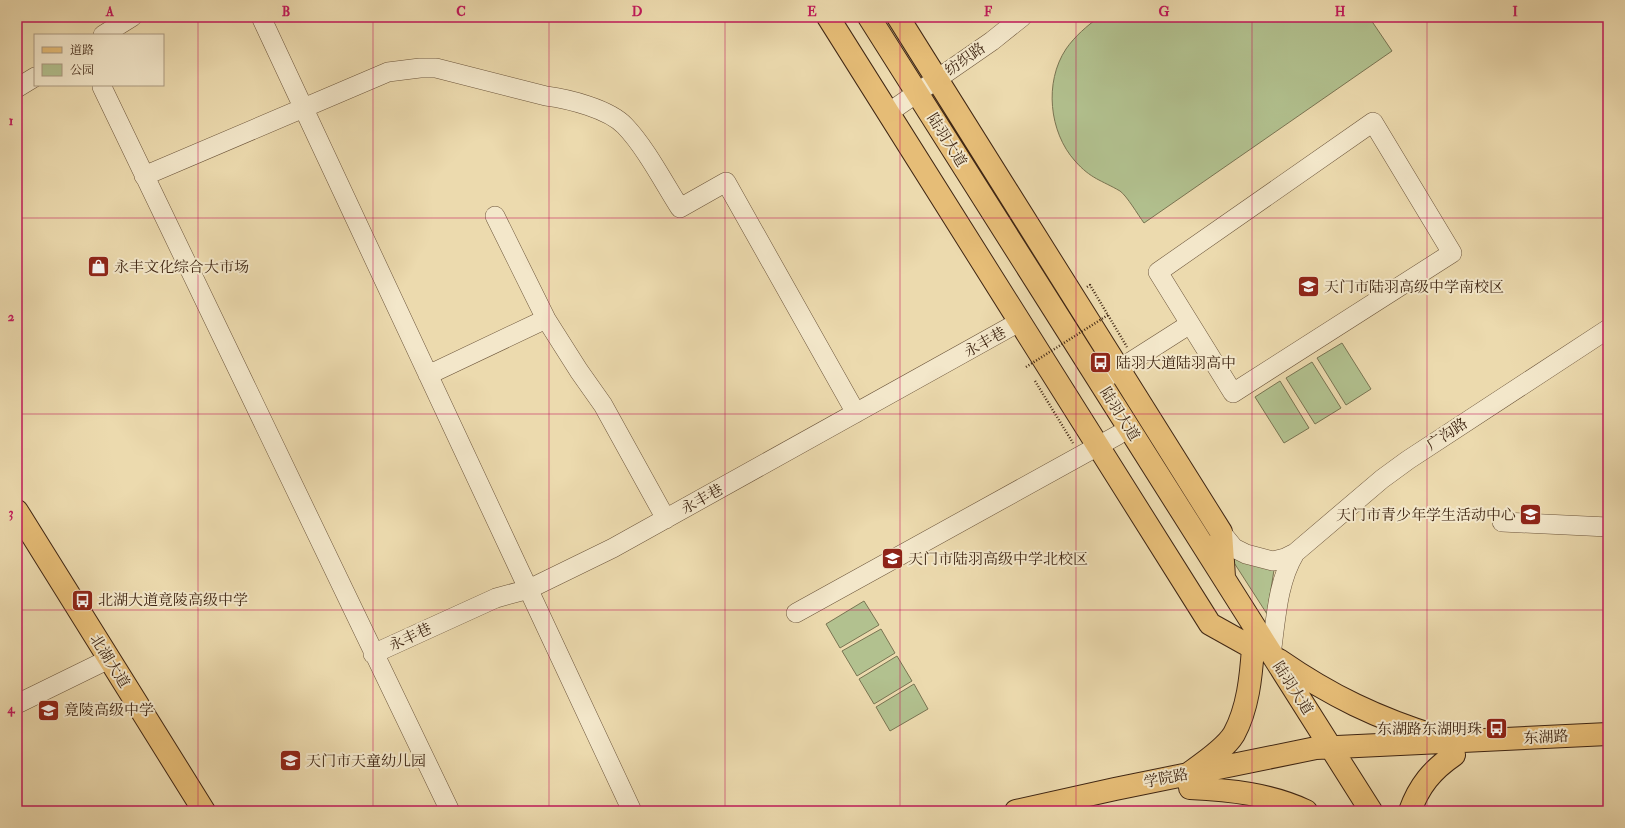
<svg xmlns="http://www.w3.org/2000/svg" width="1625" height="828" font-family="'IM FELL Double Pica','Noto Serif SC',serif">
<style>
.green{fill:#b2c18f;stroke:#797452}
.lines{fill:none;stroke-linecap:round;stroke-linejoin:round}
.minor-casing{stroke:#6b543a;stroke-width:20}
.major-casing{stroke:#402714;stroke-width:24}
.path{stroke:#402714;stroke-width:2.5;stroke-dasharray:1 2;stroke-linecap:butt}
.minor{stroke:#f3e7ca;stroke-width:19}
.major{stroke:#e6bd77;stroke-width:22}
.path-bridge{stroke:#402714;stroke-width:2.5;stroke-dasharray:1 2;stroke-linecap:butt}
.grid{fill:none;stroke:#c2185b;stroke-width:1;stroke-opacity:0.55}
.labels{text-anchor:middle;stroke-width:4;stroke-linejoin:round;paint-order:stroke}
.street-label{font-size:15px;fill:#402714;stroke:#f3e7ca}
.poi-label{font-size:15px;fill:#402714;stroke:#f3e7ca;text-anchor:start}
.neatline{fill:none;stroke:#c2185b;stroke-width:1.5}
.grid-label{font-size:13px;text-anchor:middle;font-weight:bold;fill:#c2185b}
</style>
<rect width="100%" height="100%" fill="#ecdaae"/>
<filter id="stains"><feTurbulence type="fractalNoise" baseFrequency=".005" numOctaves="4"/><feColorMatrix values="0 0 0 0 .2 0 0 0 0 .09 0 0 0 0 .02 0 0 0 .5 -.17"/></filter>
<radialGradient id="worn" r=".72"><stop offset=".6" stop-color="#630" stop-opacity="0"/><stop offset="1" stop-color="#630" stop-opacity=".3"/></radialGradient>
<path class="green" d="M1099,17h272v3l21,31 -248,172c-6,-8 -17,-27 -24,-32 -19,-11 -29,-12 -45,-30 -26,-29 -31,-79 -9,-112 9,-13 21,-23 33,-32z
M1342,343l29,46 -25,16 -29,-47z
M1312,362l29,46 -26,16 -29,-46z
M1280,381l29,47 -25,15 -29,-46z
M1231,555l43,15 -7,44 -36,-56z
M864,601l15,24 -39,23 -14,-24z
M881,629l14,24 -38,23 -15,-25z
M897,656l15,25 -38,23 -15,-25z
M914,684l14,25 -38,22 -14,-24z"/>
<g class="lines">
<defs>
<path id="minor" d="M261,17l371,794
M103,35l29,-18
M102,87l348,724
M17,88l18,-11
M888,113l104,-72 30,-24
M1373,122l79,131 -219,140 -75,-121z
M144,176l244,-104 32,-4h16l110,28c23,3 63,13 79,30 21,22 39,57 55,82l46,-26 130,231
M495,216l51,103 33,52 24,34 63,114
M428,375l118,-56
M1099,382l91,-58
M1502,522l106,5
M1221,532l13,16 12,6 27,7 12,-3 10,-5 87,-74 26,-19 200,-131
M796,613l322,-178
M373,654l123,-56 33,-9 84,-41 406,-226
M1271,655c5,-35 6,-72 24,-102
M17,704l92,-45"/>
<path id="major" d="M828,17l382,607 43,24c-2,29 -5,60 -19,86 -9,15 -32,30 -46,40
M869,17l502,794
M898,17l323,515 3,45
M17,511l187,300
M1279,660c52,36 98,58 159,77
M1190,788c40,2 80,6 116,23
M1016,811l99,-22 201,-41 292,-14
M1410,811c9,-25 22,-41 44,-56"/>
</defs>
<use href="#minor" class="minor-casing"/>
<use href="#major" class="major-casing"/>
<path class="path" d="M1087,287l3,-2 37,62
M1035,381l38,62"/>
<use href="#minor" class="minor"/>
<use href="#major" class="major"/>
<path class="path-bridge" d="M1026,367l82,-52"/>
</g>
<path class="grid" d="M198,17v794M373,17v794M549,17v794M725,17v794M900,17v794M1076,17v794M1252,17v794M1427,17v794M17,218h1591M17,414h1591M17,610h1591"/>
<defs>
<symbol id="shop-square" viewBox="-11 -11 22 22"><rect x="-9" y="-9" width="18" height="18" rx="4" fill="#8f2418" stroke="#f3e7ca"/><path d="M-5-2.5h2.3a2.7 3.5 0 0 1 5.4 0H5L5.5 6h-11ZM-1.5-2.5h3a1.5 2.3 0 0 0-3 0Z" fill="#fff"/></symbol>
<symbol id="school-square" viewBox="-11 -11 22 22"><rect x="-9" y="-9" width="18" height="18" rx="4" fill="#8f2418" stroke="#f3e7ca"/><path d="M0-5L7-2L0 1L-7-2ZM-4 1L0 2.5L4 1V4Q0 6-4 4Z" fill="#fff"/></symbol>
<symbol id="bus-square" viewBox="-11 -11 22 22"><rect x="-9" y="-9" width="18" height="18" rx="4" fill="#8f2418" stroke="#f3e7ca"/><path d="M-5-6H5V4H4V6H2V4H-2V6H-4V4H-5ZM-3.5-4V0h7V-4ZM-3.5 1.2v1.5H-2V1.2ZM2 1.2v1.5H3.5V1.2Z" fill="#fff"/></symbol>
</defs>
<g fill-rule="evenodd">
<use href="#shop-square" x="86" y="254" width="25" height="25"/>
<use href="#school-square" x="1296" y="274" width="25" height="25"/>
<use href="#bus-square" x="1088" y="350" width="25" height="25"/>
<use href="#school-square" x="1518" y="502" width="25" height="25"/>
<use href="#school-square" x="880" y="546" width="25" height="25"/>
<use href="#bus-square" x="70" y="588" width="25" height="25"/>
<use href="#school-square" x="36" y="698" width="25" height="25"/>
<use href="#bus-square" x="1484" y="716" width="25" height="25"/>
<use href="#school-square" x="278" y="748" width="25" height="25"/>
</g>
<g class="labels">
<g class="street-label">
<text transform="translate(965 59) rotate(-35)" y="5">纺织路</text>
<text transform="translate(947 140) rotate(58)" y="5">陆羽大道</text>
<text transform="translate(985 342) rotate(-29)" y="5">永丰巷</text>
<text transform="translate(1120 414) rotate(58)" y="5">陆羽大道</text>
<text transform="translate(1447 434) rotate(-33)" y="5">广沟路</text>
<text transform="translate(702 499) rotate(-29)" y="5">永丰巷</text>
<text transform="translate(410 637) rotate(-25)" y="5">永丰巷</text>
<text transform="translate(110 661) rotate(58)" y="5">北湖大道</text>
<text transform="translate(1293 688) rotate(57)" y="5">陆羽大道</text>
<text transform="translate(1546 737) rotate(-3)" y="5">东湖路</text>
<text transform="translate(1166 778) rotate(-11)" y="5">学院路</text>
</g>
<g class="poi-label">
<text x="114" y="272">永丰文化综合大市场</text>
<text x="1324" y="292">天门市陆羽高级中学南校区</text>
<text x="1116" y="368">陆羽大道陆羽高中</text>
<text x="1516" y="520" text-anchor="end">天门市青少年学生活动中心</text>
<text x="908" y="564">天门市陆羽高级中学北校区</text>
<text x="98" y="605">北湖大道竟陵高级中学</text>
<text x="64" y="715">竟陵高级中学</text>
<text x="1482" y="734" text-anchor="end">东湖路东湖明珠</text>
<text x="306" y="766">天门市天童幼儿园</text>
</g>
</g>
<rect width="1625" height="828" fill="none" stroke="#ecdaae" stroke-width="44"/>
<rect x="34" y="34" width="130" height="52" fill="#f3e7ca" stroke="#ab9a81"/>
<rect x="42" y="47" width="20" height="6" fill="#e6bd77" stroke="#ab9a81"/>
<text x="70" y="54" font-size="12" fill="#402714">道路</text>
<rect x="42" y="64" width="20" height="12" fill="#b2c18f" stroke="#ab9a81"/>
<text x="70" y="74" font-size="12" fill="#402714">公园</text>
<rect x="22" y="22" width="1581" height="784" class="neatline"/>
<g class="grid-label">
<text x="110" y="16">A</text>
<text x="286" y="16">B</text>
<text x="461" y="16">C</text>
<text x="637" y="16">D</text>
<text x="812" y="16">E</text>
<text x="988" y="16">F</text>
<text x="1164" y="16">G</text>
<text x="1340" y="16">H</text>
<text x="1515" y="16">I</text>
<text x="11" y="125">1</text>
<text x="11" y="321">2</text>
<text x="11" y="517">3</text>
<text x="11" y="713">4</text>
</g>
<rect width="100%" height="100%" filter="url(#stains)"/>
<rect width="100%" height="100%" fill="url(#worn)"/>
</svg>
